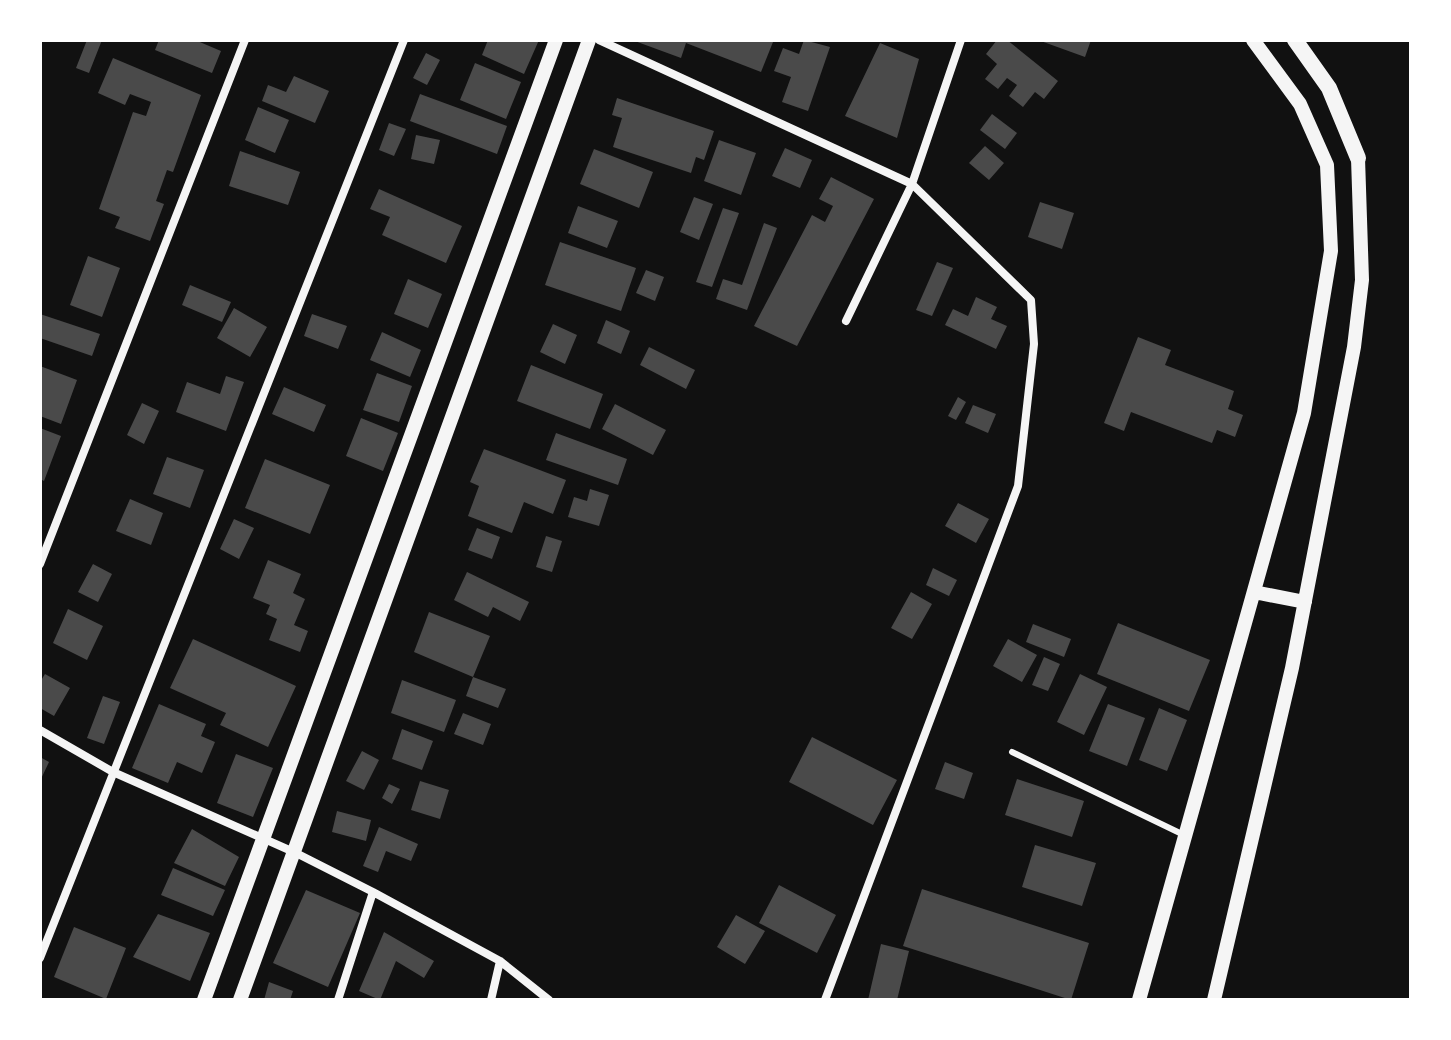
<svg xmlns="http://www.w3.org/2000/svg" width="1451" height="1040" font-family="'Exo 2',sans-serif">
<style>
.building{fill:#4a4a4a}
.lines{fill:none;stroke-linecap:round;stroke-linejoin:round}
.service{stroke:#f5f5f5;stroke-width:6}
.minor{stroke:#f5f5f5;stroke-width:8}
.tertiary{stroke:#f5f5f5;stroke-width:14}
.secondary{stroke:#f5f5f5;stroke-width:16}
</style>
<rect width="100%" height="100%" fill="#111"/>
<path class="building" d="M87,40h15l-13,33 -13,-5z
M159,40h36l26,11 -9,22 -57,-23z
M488,40h51l-15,34 -42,-19z
M632,40h136l5,2 -12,30 -75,-29 -5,15z
M804,40l26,7 -22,64 -26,-9 9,-25 -17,-6 9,-23 16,6z
M997,40h10l51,41 -14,18 -9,-7 -12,15 -14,-11 8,-11 -10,-7 -9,11 -13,-10 12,-15 -11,-10z
M1038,40h53l-6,17z
M880,43l39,16 -22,79 -52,-22z
M426,53l14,7 -13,25 -14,-7z
M113,58l88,37 -28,77 -6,-2 -11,31 8,3 -14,37 -35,-13 5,-11 -21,-8 34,-97 13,4 5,-14 -21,-8 -5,11 -27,-12z
M475,63l46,19 -15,37 -46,-19z
M294,76l35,15 -14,32 -53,-22 6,-16 18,7z
M420,94l87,32 -10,28 -87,-33z
M617,98l97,33 -10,29 -8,-3 -5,16 -78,-26 9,-29 -10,-3z
M258,107l31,13 -14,33 -30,-13z
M992,114l25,19 -12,16 -25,-19z
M389,123l17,6 -12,27 -15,-6z
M416,135l24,5 -6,24 -23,-5z
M719,140l37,13 -15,42 -37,-14z
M985,146l19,17 -15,17 -20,-17z
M785,148l27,12 -12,28 -28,-12z
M594,149l59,23 -14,36 -59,-24z
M240,151l60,21 -12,33 -59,-19z
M831,177l43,22 -77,147 -43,-20 58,-111 13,7 8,-16 -14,-7z
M379,189l83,37 -16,37 -64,-28 8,-18 -20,-8z
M694,197l19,7 -14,36 -19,-8z
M1040,202l34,11 -12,36 -34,-12z
M578,206l40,15 -11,27 -39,-15z
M723,208l16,5 -27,74 -16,-5z
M764,223l13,5 -30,82 -31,-11 7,-20 19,6z
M560,242l76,26 -15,43 -76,-26z
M88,256l32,12 -18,49 -32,-12z
M937,262l16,6 -21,48 -16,-6z
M646,270l18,7 -9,24 -19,-8z
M408,279l34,15 -14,34 -34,-14z
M190,285l41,17 -9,20 -40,-17z
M976,297l21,10 -6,12 16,7 -11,23 -51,-24 8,-16 15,7z
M234,308l33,19 -17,30 -33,-19z
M40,314l60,20 -8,22 -52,-18z
M312,314l35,12 -9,23 -34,-13z
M606,320l24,11 -9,23 -24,-11z
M553,324l24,11 -12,29 -25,-12z
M382,332l39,18 -11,27 -40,-17z
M1138,337l33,13 -6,15 69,26 -6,18 15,6 -8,22 -18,-7 -5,13 -81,-31 -7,19 -20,-8z
M649,347l46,23 -9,19 -46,-24z
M531,365l72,29 -13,35 -73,-28z
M40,366l37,14 -16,44 -21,-8z
M377,373l35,13 -13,36 -36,-12z
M226,376l18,6 -18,49 -50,-19 11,-30 33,12z
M284,387l42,18 -12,27 -42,-18z
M958,397l8,5 -10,18 -8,-4z
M142,403l17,8 -15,33 -17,-9z
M615,404l51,26 -13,25 -51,-26z
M973,405l23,9 -8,19 -23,-10z
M361,418l37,15 -15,38 -37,-15z
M40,428l21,8 -17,45 -4,-2z
M556,433l71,26 -9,26 -72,-25z
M484,449l82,31 -13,34 -29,-12 -12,31 -44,-17 11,-30 -9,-4z
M167,457l37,13 -14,38 -37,-14z
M265,459l65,26 -20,49 -65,-26z
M590,489l19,6 -10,31 -31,-9 6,-20 13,4z
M130,499l33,14 -12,32 -35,-14z
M958,503l31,16 -13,24 -31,-17z
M234,519l20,9 -15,31 -19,-10z
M477,528l23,9 -8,22 -24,-9z
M546,536l16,5 -10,31 -16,-5z
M268,560l33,14 -8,19 12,6 -11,26 14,6 -8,21 -31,-12 8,-21 -11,-5 4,-9 -17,-7z
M93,564l19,10 -14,28 -20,-10z
M933,568l24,12 -8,16 -23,-11z
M467,572l62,30 -9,19 -27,-14 -5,10 -34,-17z
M911,592l21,12 -20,35 -21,-11z
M68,609l35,17 -16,34 -34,-17z
M429,612l61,24 -17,41 -59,-25z
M1118,623l92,37 -21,51 -92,-37z
M1033,624l38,15 -7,18 -38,-15z
M193,639l103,47 -28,61 -48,-22 6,-12 -56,-25z
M1008,639l29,16 -15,27 -29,-16z
M1044,657l16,7 -12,27 -16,-6z
M45,674l25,14 -16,28 -14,-8v-26z
M1080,674l27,13 -23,48 -27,-13z
M473,677l33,12 -8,19 -32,-12z
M402,680l54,20 -12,32 -53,-19z
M103,696l17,6 -16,42 -17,-6z
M159,704l47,20 -5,12 14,6 -13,31 -25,-11 -9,21 -36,-15z
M1108,704l37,14 -18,48 -38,-15z
M1159,708l28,12 -20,51 -28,-11z
M463,713l28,11 -8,21 -29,-11z
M402,729l31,12 -11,29 -30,-11z
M812,737l85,43 -24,45 -84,-43z
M362,751l17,9 -15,30 -18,-9z
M236,754l37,14 -20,49 -36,-14z
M40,757l9,5 -9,19z
M945,762l28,11 -9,26 -29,-10z
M1017,779l67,22 -12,36 -67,-22z
M420,781l29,9 -9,29 -29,-9z
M389,784l11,5 -8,15 -10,-6z
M337,811l34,9 -5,21 -34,-9z
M379,827l39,17 -7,17 -25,-10 -8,21 -15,-6z
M192,829l47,28 -14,29 -51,-23z
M1035,845l61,18 -14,43 -60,-19z
M173,868l52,22 -12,26 -52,-21z
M779,885l57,30 -19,38 -58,-30z
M922,889l167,54 -18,57 -168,-54z
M306,890l54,23 -32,74 -55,-24z
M158,914l52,19 -20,48 -57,-24z
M736,915l29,16 -20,33 -28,-17z
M74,927l52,21 -20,51 -52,-22z
M384,932l50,29 -10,17 -28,-17 -16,39 -21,-9z
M881,944l28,7 -12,49h-29z
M269,982l24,9 -3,9h-26z"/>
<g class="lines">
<path class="service" d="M1012,752l172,83"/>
<path class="minor" d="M599,40l313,144 119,116 3,44 -16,142 -193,514
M846,321l66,-137 49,-144
M40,564l205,-524
M40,730l73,42 183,81 77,39 127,69 49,39
M40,958l364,-918
M338,1000l35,-108
M491,1000l9,-39"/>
<path class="tertiary" d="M1254,592l51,10
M204,1000l352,-960
M240,1000l349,-960
M1139,1000l165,-587 27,-162 -4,-86 -27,-61 -47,-64
M1214,1000l78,-332 62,-321 8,-67 -4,-122"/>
<path class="secondary" d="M1295,40l34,48 29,70"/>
</g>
<rect width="1451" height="1040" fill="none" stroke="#ffffff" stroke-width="84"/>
</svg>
